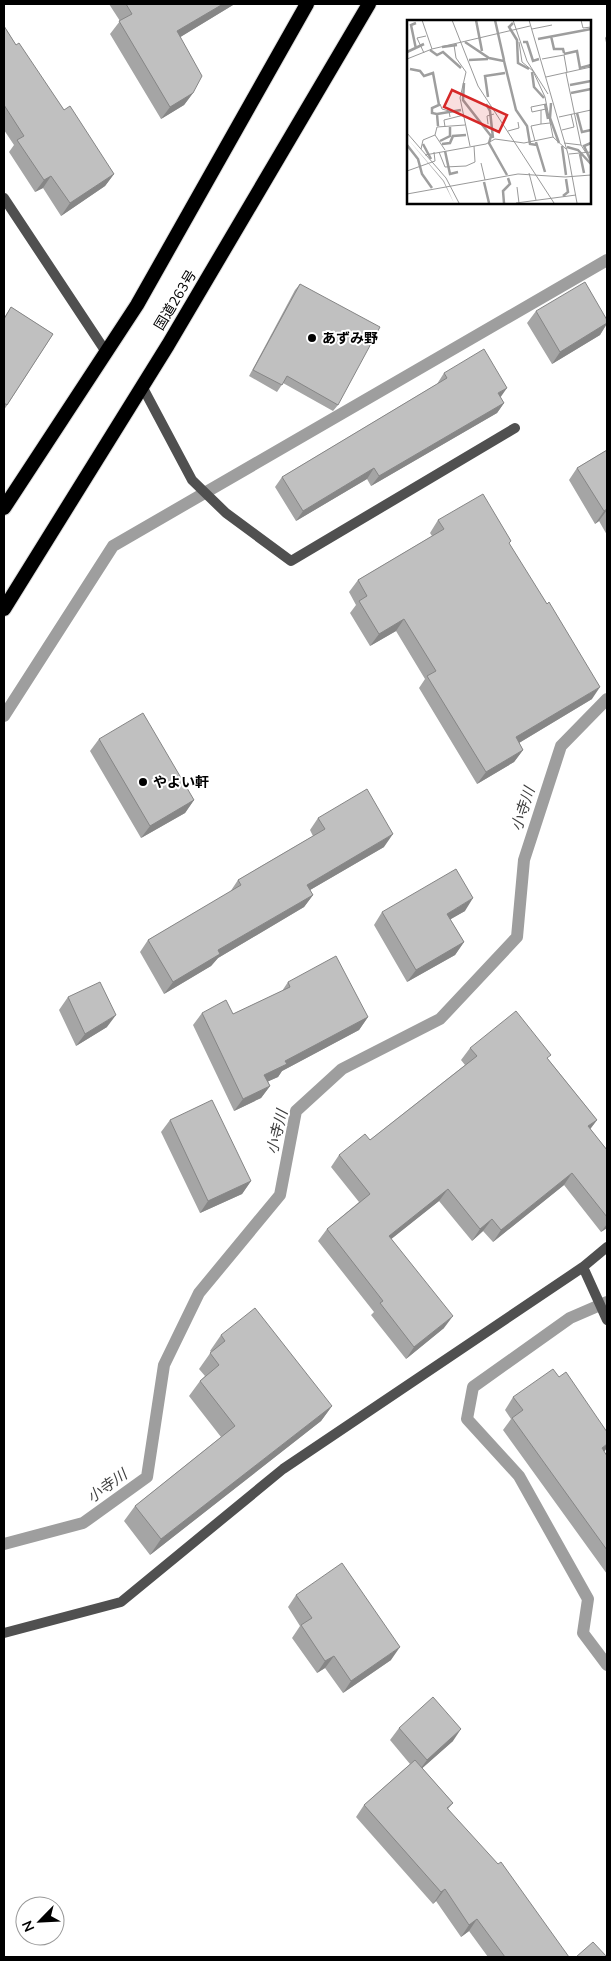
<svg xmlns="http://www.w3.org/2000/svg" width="611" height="1961" font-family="'Nunito Sans','Noto Sans JP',sans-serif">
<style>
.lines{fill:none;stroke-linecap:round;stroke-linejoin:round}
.stream{stroke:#9e9e9e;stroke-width:12}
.trunk-casing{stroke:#dbdbdb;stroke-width:16}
.minor{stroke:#505050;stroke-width:10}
.trunk{stroke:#000;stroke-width:14}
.wall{fill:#a5a5a5}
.shaded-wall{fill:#868686}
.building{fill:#c0c0c0;stroke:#868686}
.poi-dot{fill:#000;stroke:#fff;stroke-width:2}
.labels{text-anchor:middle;stroke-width:4;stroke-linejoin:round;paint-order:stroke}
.street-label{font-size:14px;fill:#000;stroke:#fff}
.poi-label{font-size:14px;font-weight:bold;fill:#000;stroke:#fff;text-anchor:start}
.water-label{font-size:15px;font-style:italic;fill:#3f3f3f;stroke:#fff}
.inset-river{fill:none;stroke:#9e9e9e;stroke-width:2.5}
.inset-road{fill:none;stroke:#999;stroke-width:1}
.view{fill:#d62828;fill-opacity:0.15;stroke:#d62828;stroke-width:2.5}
.inset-edge{fill:none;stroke:#000;stroke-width:2.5}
</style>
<rect width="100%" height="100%" fill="#fff"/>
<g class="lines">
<path class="stream" d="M4,716l109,-170 494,-286
M607,1302l-37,16 -97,69 -6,32 52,57 69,123 -5,34 24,32
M4,1544l79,-21 64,-46 17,-112 35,-72 81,-98 16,-84 46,-42 98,-50 77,-82 7,-77 37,-114 46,-47"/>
<defs>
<path id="trunk" d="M4,508l133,-203 170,-301
M4,609l164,-264 201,-341"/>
</defs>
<use href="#trunk" class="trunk-casing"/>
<path class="minor" d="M4,198l102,154
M142,386l50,94 34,33 65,48 224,-133
M583,1267l24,53
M4,1633l117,-31 162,-133 300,-202 24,-20"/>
<use href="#trunk" class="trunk"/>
</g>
<path class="wall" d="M109,4h125l-1,1 -53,32 13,56 -9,12 -23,14 -51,-85 10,-13z
M4,26l12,19 48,65 50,64 -9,12 -44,30 -18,-28 -8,4 -26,-40 5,-7 -10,-15z
M607,35v12l-2,-9z
M300,284l38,121 -5,6 -50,-28 -6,9 -28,-16 46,-86z
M11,307l42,27 -49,76v-92z
M536,311l71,9v4l-7,11 -48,29 -25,-41z
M444,373l56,24 4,6 -7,10 -126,73 -4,-7 -71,42 -21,-34 7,-10 155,-93z
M607,450v85l-8,-14 -4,3 -26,-44 8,-12z
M438,520l71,24 83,155 -73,44 4,7 -9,12 -37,22 -58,-96 6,-9 -29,-48 -26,15 -20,-33 6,-8 -7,-13 9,-12 74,-44 -2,-3z
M99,739l95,61 -9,13 -44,25 -51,-87z
M318,818l66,29 -74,43 3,5 -9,12 -86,51 -7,8 -47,28 -24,-42 8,-12 82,-48 8,-12 75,-44 -3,-6z
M465,911l-15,8 14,23 -9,13 -48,27 -33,-57 8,-13z
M288,982l80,35 -9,13 -77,41 -4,6 -10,4 2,5 -9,12 -27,13 -41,-86 9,-12 31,1 49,-23z
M68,997l39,30 -31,19 -17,-36z
M470,1048l78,11 49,61 -7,9 17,21v78l-6,4 -37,-47 -71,57 -10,-11 -11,10 -33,-40 -48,38 53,89 -38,31 -35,-44 3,-3 -56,-71 9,-12 32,-27 -28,-35 8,-12 31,-15 95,-75 -4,-5z
M170,1120l81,61 -9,13 -42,19 -39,-81z
M221,1335l111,71 -11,15 -171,134 -26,-34 11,-15 86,-69 -32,-41 11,-15 5,-5 -6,-7 12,-17 -1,-1z
M513,1397l91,55 3,4v118l-104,-144 8,-11 -6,-9z
M296,1595l95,65 -48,33 -18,-25 -8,5 -25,-35 8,-12 -12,-19z
M399,1728l54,13 -31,27 31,35 -5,6 121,148h-81l-19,-26 -8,6 -25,-36 -3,3 -77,-87 8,-12 46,-41 -20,-24z"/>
<path class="shaded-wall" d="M223,4h11l-1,1 -64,39 8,-13z
M193,93l-9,12 -23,14 9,-12z
M114,174l-9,12 -44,30 9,-13z
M51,176l-8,12 -8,4 9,-12z
M607,323l-7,12 -48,29 8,-12z
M507,388l-7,10 -2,-5z
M504,403l-7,10 -126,73 8,-10z
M374,468l-7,11 -71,42 7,-10z
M607,510l-8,11 -4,3 9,-13z
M404,619l-8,12 -26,15 9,-12z
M600,687l-8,12 -85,51 9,-13z
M523,750l-9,12 -37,22 9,-12z
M194,800l-9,13 -44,25 9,-12z
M393,834l-9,13 -86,50 9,-12z
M313,895l-9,12 -86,51 -7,8 -47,28 9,-12 45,-32z
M473,898l-8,13 -26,15 8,-12z
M464,942l-9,13 -48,27 9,-12z
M116,1015l-9,12 -31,19 9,-12z
M368,1017l-9,13 -77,41 -4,6 -22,10 8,-12 21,-14z
M270,1086l-9,12 -27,13 9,-12z
M597,1120l-9,12v-6z
M572,1173l-8,12 -71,57 8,-12z
M251,1181l-9,13 -42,19 8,-12z
M448,1189l-9,12 -59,47 9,-12z
M492,1219l-9,12 -11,10 8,-12z
M607,1224v4l-6,4z
M453,1316l-9,12 -38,31 8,-12z
M332,1406l-11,15 -171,134 11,-16z
M607,1444v4l-3,4 -2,-4z
M400,1647l-9,13 -48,33 8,-12z
M334,1656l-9,12 -8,5 8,-12z
M461,1729l-8,12 -35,31 9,-12z
M445,1889l-9,12 -3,3 8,-12z
M477,1919l-8,12 -8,6 8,-12z"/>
<path class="building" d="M126,4h97l-46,27 25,45 -9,17 -23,14 -51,-86 13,-7z
M4,26l12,19 3,-2 45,67 6,-4 44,68 -44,29 -19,-27 -7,4 -27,-40 7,-4 -20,-31z
M585,282l22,38v3l-47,29 -24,-41z
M300,284l80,43 -42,78 -51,-29 -5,9 -29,-15z
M11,307l42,27 -46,71 -3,-2v-84z
M484,349l23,39 -9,5 6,10 -125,73 -5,-8 -71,43 -21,-34 165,-99 -3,-5z
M607,450v59l-3,2 -27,-43z
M483,494l28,47 -2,2 38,61 2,-2 51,85 -84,50 7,13 -37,22 -59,-96 9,-5 -32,-52 -25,15 -20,-33 8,-5 -9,-16 86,-51 -6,-9z
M143,713l51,87 -44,26 -51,-87z
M367,789l26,45 -86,51 6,10 -95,55 2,4 -47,28 -25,-42 93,-55 -3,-5 87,-51 -7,-11z
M456,869l17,29 -26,16 17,28 -48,28 -34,-58z
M336,956l32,61 -83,44 2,3 -23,11 6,11 -27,13 -41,-86 24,-13 7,14 57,-27 -2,-5z
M100,982l16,33 -31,19 -17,-37z
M516,1011l35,44 -4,3 50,62 -9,6 19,24v67l-35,-44 -71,57 -9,-11 -12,10 -32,-40 -59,47 64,80 -39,31 -34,-44 3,-2 -56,-72 43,-35 -31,-39 26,-21 5,6 107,-84 -7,-8z
M212,1100l39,81 -43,20 -38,-81z
M255,1308l77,98 -171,133 -26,-33 100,-80 -35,-45 19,-16 -9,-12 15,-12 -4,-6z
M553,1369l6,8 7,-5 41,60v12l-5,4 5,8v94l-95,-132 11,-8 -10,-13z
M342,1563l58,84 -49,34 -17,-25 -9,5 -24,-36 11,-7 -16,-23z
M433,1697l28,32 -34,31 -28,-32z
M415,1760l38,43 -6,5 51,56 3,-2 68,95h-64l-28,-38 -8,6 -24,-36 -4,3 -77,-87z
M593,1942l14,15h-31z"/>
<g class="poi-dot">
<circle cx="312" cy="338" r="5"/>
<circle cx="143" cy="782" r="5"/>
</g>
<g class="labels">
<g class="street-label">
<text transform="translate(175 300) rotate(-59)" y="5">国道263号</text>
</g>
<g class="poi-label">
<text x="322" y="343">あずみ野</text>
<text x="153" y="787">やよい軒</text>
</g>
<g class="water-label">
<text transform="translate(523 809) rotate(-72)" y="5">小寺川</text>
<text transform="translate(277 1132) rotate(-76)" y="5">小寺川</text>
<text transform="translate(107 1486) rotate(-36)" y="5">小寺川</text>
</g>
</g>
<g transform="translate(407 20)">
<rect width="184" height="184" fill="#fff"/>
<path d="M0,118l37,43 10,22 -11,-22z" fill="#9e9e9e"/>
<path class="inset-river" d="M69,0l6,31M88,0l9,40M106,3l-4,4 8,13 1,23 11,6M144,16l3,13h9l1,4M131,19l53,-10M58,22l24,16 15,3 12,49 11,16 3,18 7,1M116,22h4l6,19 6,-2M35,27l15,-2M9,29l-5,-24 5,-2M23,30l7,5 6,-3 18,16M0,32l17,-8M157,34l13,-3 3,17 11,-3M62,40l19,-1M3,49l10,2 4,5 9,-3 6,32 -7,3v5l5,1 1,12M125,52l2,15 10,11M57,63l-1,17 28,36 -2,7 18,32M163,65l21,-4M164,73l20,-4M81,77l-3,-21 20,-3M144,83l-1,15 9,25M79,84l4,7 3,27M138,84l3,15M170,93l5,19 9,-2M30,94l24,-4M33,121l10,-5v-9M129,122l9,30M184,123l-7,3 7,15M16,124l8,15M35,124l8,-1 3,-7 13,-1M0,125l11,14 4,15 10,14M155,126l4,29M160,127l11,3 13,14M38,131l5,23 8,-2M173,134l4,19M77,162l5,21M156,176l5,-4 -2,-13M97,183l-1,-12 7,-7 -2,-6"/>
<path class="inset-road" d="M15,0l10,29 98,-23M45,0l26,66 76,117M106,0l14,41 21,33M122,0l39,134 9,49M174,0l2,8 8,-1M125,9l20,-4M112,22l3,20 11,9 12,26 8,40 13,12M47,25l2,13 10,14 -6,26 10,48M17,33l-7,-15 9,-2M0,39l25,-10M135,39l22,-4 3,17M159,53l15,72M139,57l45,-10M33,84l2,5 7,2 1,6M139,84l-15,3 1,5 14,-3M134,90v14l9,-1M152,97l32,-7M81,104l-1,-8 7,-2M38,107l-1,-7 20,-5M155,110l12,-3 -3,-13M101,111l11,-3 -1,-6M0,113l39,45 13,25M28,115l10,15M128,121l-4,-15 10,-2M157,123l17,2 5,8M14,129l2,-9 12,-5 2,-8 28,-2M32,132l6,15 21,-1 9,-4 -1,-16M162,134l22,-2M18,135l61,-11 9,-5 29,4 29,-6M74,143l4,17M0,151l28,-10 -1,-9M122,153l7,27M110,167l2,16M0,174l111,-20 47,3 26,-2M109,183l60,-8"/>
<path class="view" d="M45,70l55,25 -8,17 -55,-25z"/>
<rect width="184" height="184" class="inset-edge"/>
</g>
<rect width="611" height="1961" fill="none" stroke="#000000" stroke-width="10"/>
<g transform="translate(40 1921) rotate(246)"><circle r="24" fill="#ffffff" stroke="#999999"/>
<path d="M0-4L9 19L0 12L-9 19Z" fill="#000000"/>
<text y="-8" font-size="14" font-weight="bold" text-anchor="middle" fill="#000000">N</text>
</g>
</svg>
